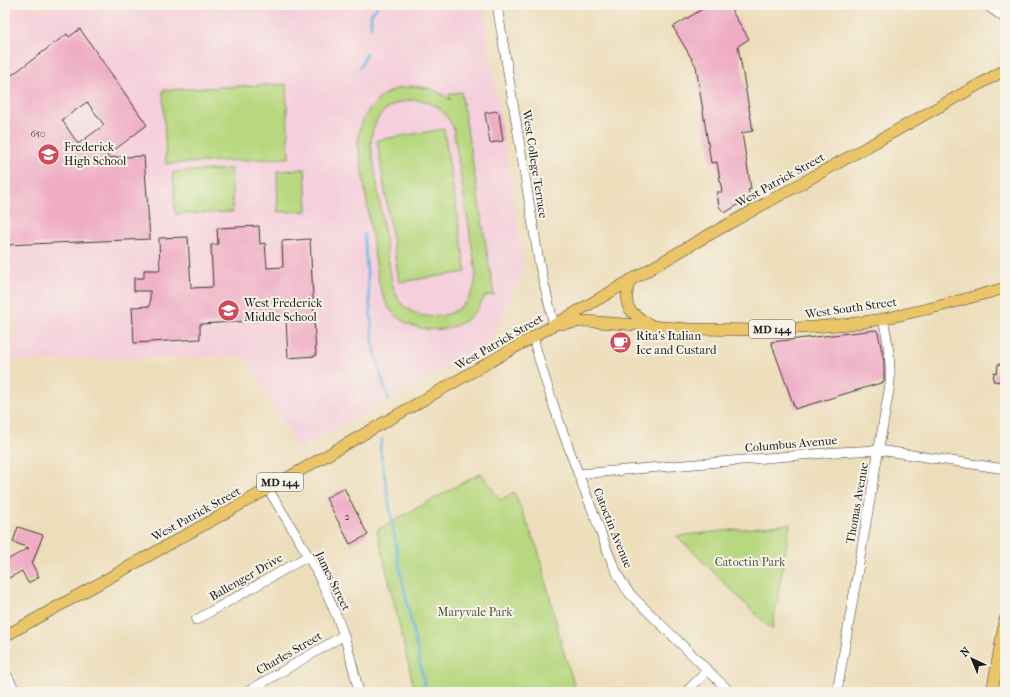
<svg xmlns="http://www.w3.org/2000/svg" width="1010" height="697" font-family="'IM FELL French Canon',serif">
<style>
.built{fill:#f5cfdb}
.green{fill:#b8d880;stroke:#6a7a4e;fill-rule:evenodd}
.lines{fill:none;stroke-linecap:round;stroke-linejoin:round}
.stream{stroke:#65b6e0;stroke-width:2.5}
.building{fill:#efacc5;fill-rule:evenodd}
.minor-casing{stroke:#3b3934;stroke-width:10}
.major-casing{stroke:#3b3934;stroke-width:12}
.minor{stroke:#fff;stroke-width:9}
.major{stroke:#eac669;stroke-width:11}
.labels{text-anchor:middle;stroke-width:4;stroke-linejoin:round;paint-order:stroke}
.number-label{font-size:10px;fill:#514046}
.shield{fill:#f7f3e8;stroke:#5e5c59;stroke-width:1}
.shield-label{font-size:11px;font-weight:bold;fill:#1c1c1c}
.poi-label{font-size:12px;fill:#1c1c1c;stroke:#f7f3e8;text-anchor:start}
.street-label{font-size:12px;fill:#1c1c1c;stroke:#f7f3e8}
.park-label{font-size:12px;fill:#4b543a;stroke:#f7f3e8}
</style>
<rect width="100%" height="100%" fill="#f7f3e8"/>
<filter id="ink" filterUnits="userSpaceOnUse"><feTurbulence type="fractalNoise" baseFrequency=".025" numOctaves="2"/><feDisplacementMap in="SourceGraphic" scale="8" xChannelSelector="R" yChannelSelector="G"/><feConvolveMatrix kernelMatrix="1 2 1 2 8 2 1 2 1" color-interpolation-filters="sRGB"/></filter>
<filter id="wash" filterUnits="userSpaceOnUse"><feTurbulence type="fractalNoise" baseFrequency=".012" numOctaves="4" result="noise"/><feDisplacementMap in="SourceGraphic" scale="16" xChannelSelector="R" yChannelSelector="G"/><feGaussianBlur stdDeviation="0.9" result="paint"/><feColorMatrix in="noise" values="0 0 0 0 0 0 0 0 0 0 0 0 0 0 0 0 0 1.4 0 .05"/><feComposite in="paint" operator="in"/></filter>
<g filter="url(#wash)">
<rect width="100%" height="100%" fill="#eddebb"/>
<path class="built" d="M49,5h433l42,262 -33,75 -192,108 -55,-94 -231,5 4,-49 -12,-2v-304l43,4z"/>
<path class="green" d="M286,84l3,74 -123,6 -3,-74z
M412,86c15,1 26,4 38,14l-1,-6 12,-2 33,203 -9,1c-5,10 -12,20 -22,26 -22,13 -53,9 -71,-10 -7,-8 -9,-18 -13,-28l-21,-141 1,-12 4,-11 7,-12 13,-13 13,-6zM411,100c22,0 32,8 42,27l23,145c0,9 -2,17 -6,24 -14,24 -50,28 -69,7 -4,-6 -7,-13 -9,-20l-21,-137c0,-27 14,-43 40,-46z
M444,129l22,143 -67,10 -22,-142z
M231,169l2,43 -58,2 -2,-42z
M305,169l2,42 -29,1 -1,-41z
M481,473l19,27 14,-8 24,58 25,100 12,37 -21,5h-139l-38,-162z
M790,524l-18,106 -95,-94z"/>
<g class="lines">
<path class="stream" d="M371,27v-13l5,-5 1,-4
M360,68l6,-14
M364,235l9,106 8,36 8,23
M382,439l-2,9 19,116 27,128"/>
</g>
<g id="blocks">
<path class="building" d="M709,5h19l21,34 -11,7 15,85 -11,2 9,56 -3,1 3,6 -26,17 -6,-6 -2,-15h5l-5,-30 -6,1 -15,-97 -23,-39z
M80,29l67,96 -43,33 40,-2 6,83 -145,6v-165l62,-46 2,3zM87,102l17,23 -26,19 -16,-24z
M496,111l3,3 4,27 -13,2 -5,-30z
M259,226l1,18 5,-1 2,25 16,-1 -1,-26 28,-2 6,117 -28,2 -2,-39 -86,5v15l-66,4 -2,-36 18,-1v-15h-16v-13h10v-8h16l-1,-32 29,-1 3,51 22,-1 -2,-42 7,-1 -1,-16z
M876,330l2,3 6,28v21l-89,27 -24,-67z
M998,364l7,1v17l-12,-1 1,-9 3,1z
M344,488l24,47 -18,9 -24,-46z
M18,527l25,8 -11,29 7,13 -11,6 -6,-12 -15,8 -2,-3v-15l24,-13 -16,-6z"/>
</g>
</g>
<g filter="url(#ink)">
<use href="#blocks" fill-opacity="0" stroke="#3b3934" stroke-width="1"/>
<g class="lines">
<defs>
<path id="minor" d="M497,5l42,257 15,63
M986,5l19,13
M533,337c16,61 39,121 62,180 10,26 18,55 35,77l100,98
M578,474l260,-22 41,-2 126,19
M268,489c24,39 49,78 66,121 12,26 18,54 25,82
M196,620l112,-64
M5,672l11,20
M247,692l97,-57
M686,692l22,-22
M837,692l53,-308c1,-22 -2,-44 -7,-65"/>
<path id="major" d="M630,280c-8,27 -2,32 21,45
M560,324l25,-3 104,8 73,1 53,-3 34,-3 34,-5 57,-13 65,-18
M5,636l263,-147 286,-164 144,-84 307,-171
M992,692l13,-73"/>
</defs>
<use href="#minor" class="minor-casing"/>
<use href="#major" class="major-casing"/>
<use href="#minor" class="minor"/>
<use href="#major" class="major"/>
</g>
</g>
<defs>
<symbol id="school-disc" viewBox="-11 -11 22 22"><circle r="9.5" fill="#d1495b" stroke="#f7f3e8"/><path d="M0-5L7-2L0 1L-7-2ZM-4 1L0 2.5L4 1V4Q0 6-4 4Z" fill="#fff"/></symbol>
<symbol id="cafe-disc" viewBox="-11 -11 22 22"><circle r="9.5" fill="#d1495b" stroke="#f7f3e8"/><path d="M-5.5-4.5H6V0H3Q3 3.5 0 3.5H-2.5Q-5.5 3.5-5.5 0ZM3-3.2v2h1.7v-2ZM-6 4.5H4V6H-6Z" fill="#fff"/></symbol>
</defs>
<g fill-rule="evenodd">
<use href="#school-disc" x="36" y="142" width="25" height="25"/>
<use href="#school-disc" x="216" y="298" width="25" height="25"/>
<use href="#cafe-disc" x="608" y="330" width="25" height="25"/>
</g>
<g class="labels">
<g class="number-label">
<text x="38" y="137">650</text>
<text x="347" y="520">2</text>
</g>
<g class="shield">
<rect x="749" y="320" width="46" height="18" rx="3"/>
<rect x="257" y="473" width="46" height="18" rx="3"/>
</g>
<g class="shield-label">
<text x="772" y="333">MD 144</text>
<text x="280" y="486">MD 144</text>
</g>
<g class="poi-label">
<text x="64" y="151">Frederick<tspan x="64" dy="14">High School</tspan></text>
<text x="244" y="307">West Frederick<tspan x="244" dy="14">Middle School</tspan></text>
<text x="636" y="340">Rita's Italian<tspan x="636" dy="14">Ice and Custard</tspan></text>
</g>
<g class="street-label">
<text transform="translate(535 164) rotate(81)" y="4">West College Terrace</text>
<text transform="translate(780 180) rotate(-29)" y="4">West Patrick Street</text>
<text transform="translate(851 308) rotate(-8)" y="4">West South Street</text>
<text transform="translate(499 342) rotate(-30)" y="4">West Patrick Street</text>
<text transform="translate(791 444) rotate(-5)" y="4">Columbus Avenue</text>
<text transform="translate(857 503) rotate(-80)" y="4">Thomas Avenue</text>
<text transform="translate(196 514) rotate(-29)" y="4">West Patrick Street</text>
<text transform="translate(613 528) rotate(68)" y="4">Catoctin Avenue</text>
<text transform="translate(246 577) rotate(-30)" y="4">Ballenger Drive</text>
<text transform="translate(333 581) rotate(64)" y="4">James Street</text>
<text transform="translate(289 653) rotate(-30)" y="4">Charles Street</text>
</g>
<g class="park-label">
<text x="750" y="566">Catoctin Park</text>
<text x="475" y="616">Maryvale Park</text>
</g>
</g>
<rect width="1010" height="697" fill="none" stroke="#f7f3e8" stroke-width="20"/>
<g transform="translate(972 659) rotate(316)" stroke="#f7f3e8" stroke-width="3" paint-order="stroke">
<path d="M0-3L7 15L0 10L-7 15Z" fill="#1c1c1c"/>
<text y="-6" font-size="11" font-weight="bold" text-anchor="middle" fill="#1c1c1c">N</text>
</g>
</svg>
